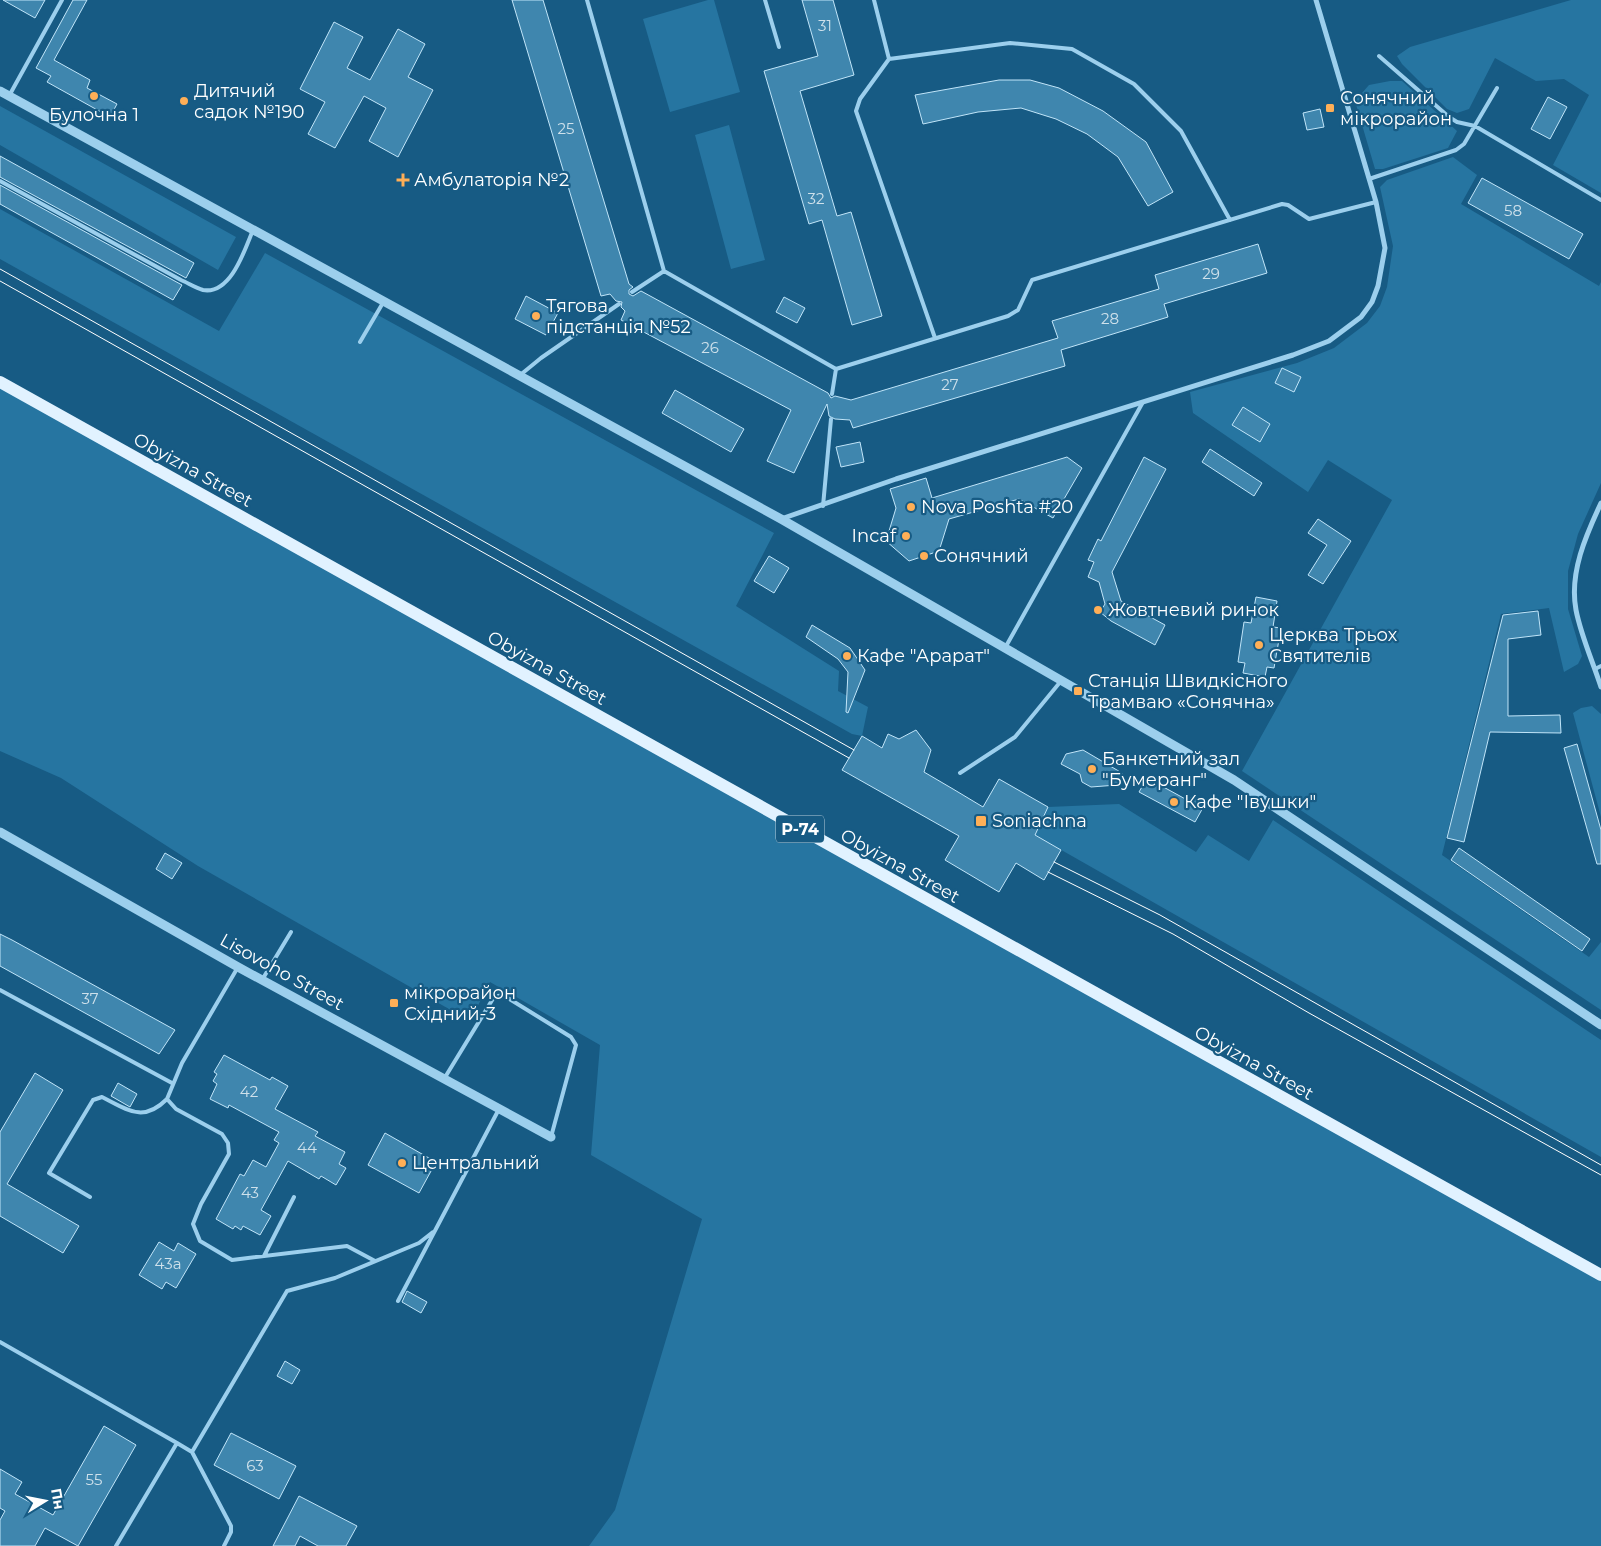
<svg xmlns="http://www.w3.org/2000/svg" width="1601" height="1546" font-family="Montserrat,sans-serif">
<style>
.green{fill:#2675a1}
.building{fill:#3f86ae;stroke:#c1e5f9}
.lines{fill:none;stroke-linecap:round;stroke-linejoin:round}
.service{stroke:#9ccfed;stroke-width:4}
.minor{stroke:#9ccfed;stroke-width:5}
.tertiary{stroke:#9ccfed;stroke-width:9}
.primary{stroke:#e1f2ff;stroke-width:12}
.tram{stroke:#fff;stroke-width:1}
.poi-dot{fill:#ffaf57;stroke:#175b84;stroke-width:2}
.labels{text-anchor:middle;stroke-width:4.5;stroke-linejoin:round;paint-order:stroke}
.number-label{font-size:15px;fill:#cfe1eb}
.shield{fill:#175b84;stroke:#b9ceda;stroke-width:1}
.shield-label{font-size:16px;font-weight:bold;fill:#fff}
.poi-label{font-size:18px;fill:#fff;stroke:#175b84;text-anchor:start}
.street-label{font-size:18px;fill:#fff;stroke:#175b84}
</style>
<rect width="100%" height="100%" fill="#175b84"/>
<path class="green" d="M708,0h6l26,92 -70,20 -27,-93z
M1571,0h30v193l-48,-28 36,-70 -25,-16 -28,2 -41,-23 -26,51 -12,4 -10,-4 -45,-45 -5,-8 13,-9z
M1390,81h12l55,50 -9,17 -65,21h-8l-20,-68 14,-16z
M0,106l236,131 -18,33 -218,-125z
M729,125l36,135 -34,9 -36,-134z
M1453,157l24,18 -16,29 138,82 2,-4v201l-23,51 -10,37v38l14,47 -4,8 -14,8 -15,-64 -48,6 -59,241 147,102 12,-15v68l-359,-239 150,-271 -64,-40 -20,32 -115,-79 -3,-21 107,-29 37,-15 33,-25 13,-17 7,-19 6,-41 -13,-59 7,-7z
M0,209l219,122 46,-78 509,280 -38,73 103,65 -1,20 30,16 -6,29 -10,-2 -852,-475z
M0,382l1601,893v271h-1012l26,-36 87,-291 -111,-64 9,-110 -110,-63 -20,39 -272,-155 -137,-88 -61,-27z
M1592,706l9,8v103l-28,-104 8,-5z
M1119,804l77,48 12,-17 41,26 24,-41 328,220v117l-566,-322 13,-28z"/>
<path class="building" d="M3,0h42l-10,18z
M73,0h14l-33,60 36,20 -3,8 30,16 -7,13 -63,-35 4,-6 -15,-8z
M512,0h31l86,284 4,3 -4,3v4l4,2 8,-5 187,102 3,5 4,-2 16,4 207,-62 -6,-17 107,-32 -4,-14 103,-31 9,29 -103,31 4,13 -107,33 4,16 -212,62 -3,-8 -15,-1 -6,-3 -2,-12 -33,69 -27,-12 24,-51 -170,-90 4,-9 -4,-4 1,-5 -6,-1 -6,-7 -9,2z
M802,0h31l21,75 -54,16 37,125 14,-4 31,104 -30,9 -30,-105 -13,4 -45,-153 54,-15z
M334,22l29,15 -16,31 23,12 28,-51 27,15 -17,33 25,13 -35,67 -29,-16 17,-33 -22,-12 -29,52 -27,-14 17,-32 -25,-13z
M999,80h31l29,8 44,23 43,31 27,50 -25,14 -30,-49 -31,-23 -31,-15 -35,-11 -43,4 -55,12 -8,-29z
M1548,97l19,10 -17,32 -19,-10z
M1320,109l4,18 -17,3 -4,-17z
M0,156l194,107 -8,15 -186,-101z
M1482,178l101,56 -14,25 -101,-56z
M0,185l182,100 -9,15 -173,-96z
M526,296l32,17 -12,22 -31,-16z
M784,297l21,11 -8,15 -21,-11z
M1282,368l19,9 -7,15 -19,-9z
M675,390l69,39 -13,23 -69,-39z
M1243,407l27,17 -10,18 -28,-17z
M860,442l4,20 -23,5 -5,-20z
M1210,449l52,34 -8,13 -52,-34z
M1067,457l15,11 -29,50 -34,-19 -70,20 -10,32 -30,10 -23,-20 10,-33 -6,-19 36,-11 6,20z
M1144,457l22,12 -54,103 9,29 44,24 -10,20 -44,-24 -11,-9 5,-8 -6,-22 -11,-5 6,-15 -6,-2 10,-21 3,2z
M1318,519l33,22 -28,43 -15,-9 19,-30 -19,-12z
M769,556l20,12 -15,25 -20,-12z
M1256,597l21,4 -4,26 8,1 -7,40 -7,-1 -2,10 -22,-4 2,-10 -7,-1 6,-40 7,1z
M1538,611l3,24 -33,4v77l52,-1 1,18 -71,-1 -26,110 -17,-4 56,-223z
M812,625l38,23 15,22 -17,43 -2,-1 2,-40 -10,-13 -32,-22z
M916,730l15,20 -7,22 29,17 30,18 16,-28 49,28 -13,28 26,15 -17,30 -28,-17 -17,29 -54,-32 14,-24 -117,-66 20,-34 20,12 6,-14 11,5z
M1577,744l24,86v34h-4l-33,-116z
M1083,750l39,23 -5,12 -26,2 -9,-5 -2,-8 -19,-10 5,-10z
M1147,778l42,23 2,-4 14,7 -10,18 -56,-30z
M1459,848l131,91 -8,12 -131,-91z
M165,853l17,10 -10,16 -16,-10z
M0,934l12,6 163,90 -16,24 -159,-88z
M224,1055l46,25 2,-3 16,9 -13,23 43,23 -3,4 30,16 -6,12 7,4 -10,17 -15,-9 -2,3 -31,-18 -27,49 10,6 -11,19 -17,-9 -2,4 -6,-4 -2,3 -17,-10 24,-45 4,2 9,-16 13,7 13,-24 -5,-3 5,-8 -50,-27 -1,3 -18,-9 7,-15 -4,-3 4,-7 -3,-2z
M35,1073l28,17 -56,94 72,42 -16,27 -63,-37v-84z
M118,1083l19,11 -7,13 -19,-11z
M385,1133l51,29 -17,31 -51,-28z
M159,1242l15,9 4,-8 18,11 -20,34 -10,-6 -4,7 -23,-14z
M407,1291l20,11 -6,11 -19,-11z
M285,1361l15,9 -8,14 -15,-8z
M104,1426l32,19 -58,101 -33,-18 -10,18h-35v-26l5,-9 -5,-3v-39l22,13 -7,12 38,21z
M231,1433l65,33 -17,33 -65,-34z
M299,1496l58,30 -11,20h-28l-18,-10 -5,10h-22z"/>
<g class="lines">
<path class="service" d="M587,0l77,271 172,98 172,-53 10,-6 14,-30 250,-76 6,1 21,14 67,-17
M765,0l14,47
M874,0l15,59 -29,40 -4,12 79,227
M1379,56l70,61 8,5 18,4 126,74
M889,59l121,-16 62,6 62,35 47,47 49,89
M9,96l53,-96
M1369,179l87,-29 8,-6 33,-56
M0,181l181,99c7,3 15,8 22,10 28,5 42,-41 50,-60
M632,292l32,-21
M360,342l24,-41
M519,376l22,-18 78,-54
M832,394l4,-25
M823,506l8,-87
M1005,648l138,-246
M1595,669l6,-3
M960,773l55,-36 46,-56
M238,967l-56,96 -15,36 9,10 46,25 6,9 1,11 -28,50 -8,20 7,17 32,19 115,-14 28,15
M262,980l29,-48
M0,990l172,93
M444,1079l50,-82 9,-2 68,42 5,8 -25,92
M90,1197l-41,-24 44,-73 9,-3c26,13 41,26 65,2
M264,1256l30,-59
M398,1301l101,-192
M0,1342l177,101
M192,1452l39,74v6l-7,14
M116,1546l61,-103 15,9 95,-161 48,-13 84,-35 14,-11"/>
<path class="minor" d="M1601,503c-15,32 -32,70 -25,107 5,26 17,52 25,77
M781,519l115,-40 397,-124 36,-14 32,-24 11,-15 6,-16 7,-38 -9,-46 -60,-202"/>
<path class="tertiary" d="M0,91l781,428 453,261 367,245
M0,832l238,135 313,170"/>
<path class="primary" d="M0,382l1601,893"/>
<path class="tram" d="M0,269l854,481
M0,281l849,477
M1054,862l106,53 441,250
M1048,872l125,62 136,79 292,162"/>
</g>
<g class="poi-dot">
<circle cx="94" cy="96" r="5"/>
<circle cx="184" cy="101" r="5"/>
<rect x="1325" y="103" width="10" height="10" rx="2.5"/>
<path d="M400.5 172.5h5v5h5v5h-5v5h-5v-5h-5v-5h5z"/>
<circle cx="536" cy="316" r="5"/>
<circle cx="911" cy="507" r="5"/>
<circle cx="906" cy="536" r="5"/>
<circle cx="924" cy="556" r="5"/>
<circle cx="1098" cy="610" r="5"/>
<circle cx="1259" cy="645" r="5"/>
<circle cx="847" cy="656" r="5"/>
<rect x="1073" y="686" width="10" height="10" rx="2.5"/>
<circle cx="1092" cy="769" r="5"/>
<circle cx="1174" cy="802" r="5"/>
<rect x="975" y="815" width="12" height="12" rx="2.5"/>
<rect x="389" y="998" width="10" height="10" rx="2.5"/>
<circle cx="402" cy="1163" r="5"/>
</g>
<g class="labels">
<g class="number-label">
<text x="825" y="31">31</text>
<text x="566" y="134">25</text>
<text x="816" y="204">32</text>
<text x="1513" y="216">58</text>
<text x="1211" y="279">29</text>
<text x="1110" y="324">28</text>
<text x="710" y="353">26</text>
<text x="950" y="390">27</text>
<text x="90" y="1004">37</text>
<text x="249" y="1097">42</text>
<text x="307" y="1153">44</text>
<text x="250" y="1198">43</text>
<text x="168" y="1269">43а</text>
<text x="255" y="1471">63</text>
<text x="94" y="1485">55</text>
</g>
<rect class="shield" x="776" y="815.5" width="48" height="27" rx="4"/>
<g class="shield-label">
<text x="800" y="835">Р-74</text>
</g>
<g class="poi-label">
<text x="194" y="97">Дитячий<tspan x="194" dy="21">садок №190</tspan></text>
<text x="1340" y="104">Сонячний<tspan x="1340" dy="21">мікрорайон</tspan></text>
<text x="94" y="121" text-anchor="middle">Булочна 1</text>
<text x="414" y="186">Амбулаторія №2</text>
<text x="546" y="312">Тягова<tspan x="546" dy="21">підстанція №52</tspan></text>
<text x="921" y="513">Nova Poshta #20</text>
<text x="896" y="542" text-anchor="end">Incaf</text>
<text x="934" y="562">Сонячний</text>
<text x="1108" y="616">Жовтневий ринок</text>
<text x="1269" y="641">Церква Трьох<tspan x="1269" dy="21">Святителів</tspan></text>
<text x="857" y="662">Кафе "Арарат"</text>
<text x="1088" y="687">Станцiя Швидкiсного<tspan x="1088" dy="21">Трамваю «Сонячна»</tspan></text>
<text x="1102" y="765">Банкетний зал<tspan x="1102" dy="21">"Бумеранг"</tspan></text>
<text x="1184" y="808">Кафе "Івушки"</text>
<text x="992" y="827">Soniachna</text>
<text x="404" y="999">мікрорайон<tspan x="404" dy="21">Східний-3</tspan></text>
<text x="412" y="1169">Центральний</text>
</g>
<g class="street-label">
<text transform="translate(193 470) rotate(29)" y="6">Obyizna Street</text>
<text transform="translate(547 668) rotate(29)" y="6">Obyizna Street</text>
<text transform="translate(900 866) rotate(29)" y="6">Obyizna Street</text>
<text transform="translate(282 972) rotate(29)" y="6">Lisovoho Street</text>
<text transform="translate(1254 1063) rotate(29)" y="6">Obyizna Street</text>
</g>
</g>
<g transform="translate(45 1501) rotate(80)" stroke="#175b84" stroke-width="4" paint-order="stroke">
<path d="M0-4L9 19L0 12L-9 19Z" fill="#ffffff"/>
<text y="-8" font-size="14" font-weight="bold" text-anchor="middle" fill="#ffffff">Пн</text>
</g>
</svg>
